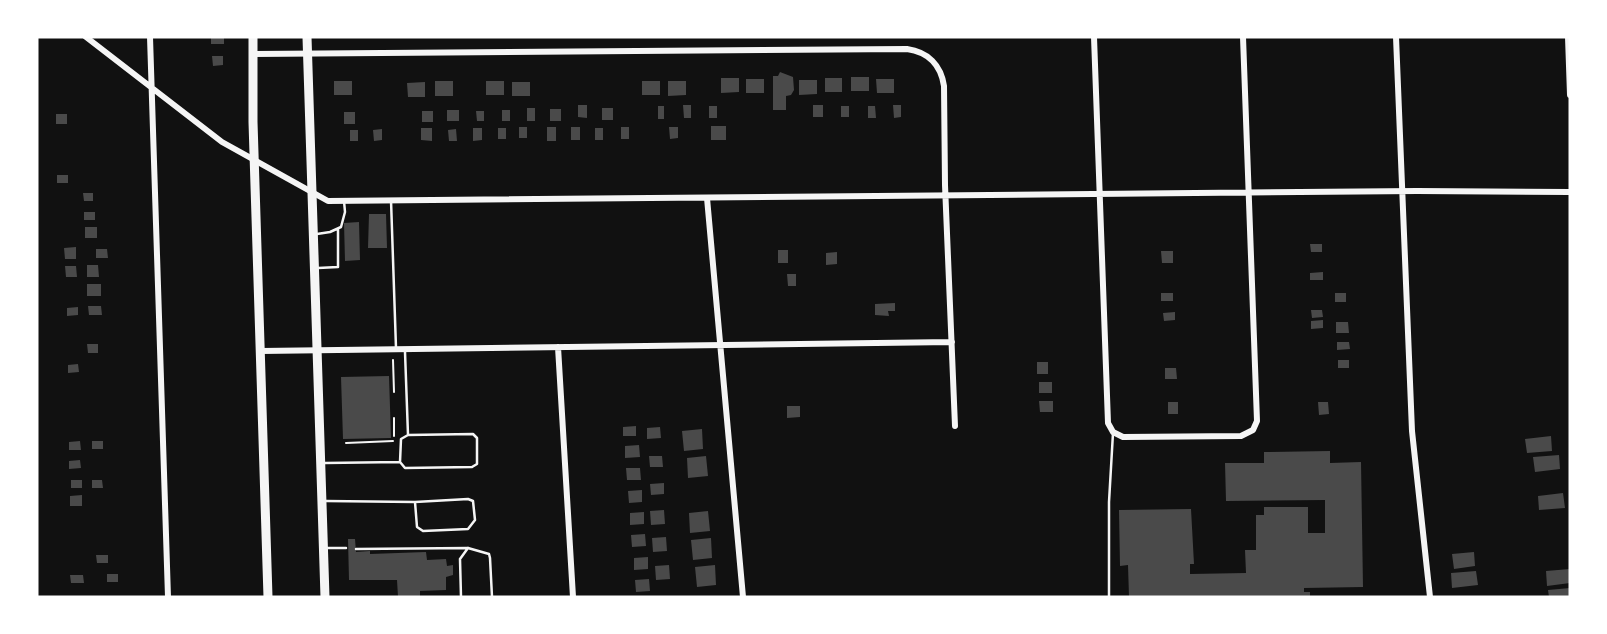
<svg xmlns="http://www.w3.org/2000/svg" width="1607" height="634" font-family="Manrope,sans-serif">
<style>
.building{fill:#4a4a4a}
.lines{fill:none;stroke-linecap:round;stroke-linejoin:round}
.path{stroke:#f5f5f5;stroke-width:2}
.service{stroke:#f5f5f5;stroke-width:2.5}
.minor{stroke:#f5f5f5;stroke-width:6}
.secondary{stroke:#f5f5f5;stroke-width:9}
</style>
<rect width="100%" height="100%" fill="#111"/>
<path class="building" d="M211,37h13v7h-13z
M212,56h11v9l-10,1z
M780,72l13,5 1,13 -3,5 -5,1v14h-13v-34h5z
M851,77h18v14h-18z
M721,78h18v14l-18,1z
M825,78h17v14h-17z
M746,79h18v14h-18z
M876,79h18v14h-17z
M799,80h18v14l-18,1z
M334,81h18v14h-18z
M435,81h18v15h-18z
M486,81h18v14h-18z
M642,81h18v14h-18z
M668,81h18v14l-18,1z
M425,82v15h-17l-1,-14z
M512,82h18v14h-18z
M578,105h9v13l-9,-1z
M683,105h8v13h-7z
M813,105h10v12h-10z
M893,105h8v12l-7,1z
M658,106h6v13h-6z
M709,106h8v12h-8z
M841,106h8v11h-8z
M868,106h7l1,12h-8z
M527,108h8v13h-8z
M602,108h11v12h-11z
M550,109h11v12h-11z
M447,110h12v11h-12z
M502,110h8v11h-8z
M422,111h11v11h-11z
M476,111h8v10h-7z
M344,112h11v12h-11z
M56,114h11v10h-11z
M711,126h15v14h-15z
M519,127h8v11h-8z
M547,127h9v14h-9z
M571,127h9v13h-9z
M621,127h8v12h-8z
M669,127h9v11l-8,1z
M421,128h11v13l-11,-1z
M473,128h9v12l-9,1z
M498,128h8v11h-8z
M595,128h8v12h-8z
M382,129v11l-8,1 -1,-11z
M456,129l1,12h-8l-1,-11z
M350,130h8v11h-8z
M57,175h11v8h-11z
M83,193h10v8h-9z
M84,212h11v8h-11z
M369,214h17l1,34h-19z
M359,222l1,38 -15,1 -1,-38z
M85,227h12v11h-12z
M1310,244h12v8h-11z
M76,247v12h-11l-1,-11z
M96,249h11l1,9h-12z
M778,250h10v13h-10z
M1161,251h12v12h-11z
M837,252v12l-11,1v-12z
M87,265h11l1,12h-12z
M65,266h11l1,11h-11z
M1323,272v8h-13v-7z
M787,274h9v12h-8z
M87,284h14v12h-14z
M1161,293h12v8h-12z
M1335,293h11v9h-11z
M895,303v8h-7l1,5 -14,-1v-11z
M88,306h13l1,9h-13z
M78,307v8l-11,1v-8z
M1311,310h11l1,7 -11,1z
M1175,312v8l-11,1 -1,-8z
M1323,320v8l-12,1v-8z
M1336,322h12l1,11h-13z
M1337,342h12l1,7 -13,1z
M87,344h11v9h-10z
M1338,360h11v8h-11z
M1037,362h11v12h-11z
M78,364l1,8 -11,1v-8z
M1165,368h11l1,11h-12z
M389,376l2,62 -48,1 -2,-62z
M1039,382h13v11h-13z
M1039,401h14v11h-13z
M1168,402h10v12h-10z
M1318,402h10l1,12 -10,1z
M787,406h13v11l-13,1z
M636,426v10h-13v-9z
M660,427l1,11 -14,1v-11z
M702,429l1,20 -19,2 -2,-20z
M1551,436l1,15 -25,2 -2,-14z
M80,441l1,9h-12v-8z
M92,441h11v8h-11z
M639,445l1,12 -15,1v-12z
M1330,451v12l31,-1 2,125 -59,1v4h6v5h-181l-1,-32 -8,1 -1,-56 72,-1 3,55h-4v10l56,-1 -1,-23h11v-35h8v-8h44v26h17v-33l-99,1 -1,-38h39v-11z
M1559,455l1,14 -25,3 -2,-15z
M649,456h13l1,11h-13z
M706,456l2,20 -20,2 -1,-20z
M80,460l1,8 -12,1v-8z
M626,468h14l1,12h-14z
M71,480h11v8h-11z
M92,480h10l1,8h-11z
M664,483v11l-13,1 -1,-11z
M642,490v12l-13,1 -1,-12z
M1563,493l2,15 -26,2 -1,-14z
M82,495v11h-12v-10z
M664,510l1,14 -14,1 -1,-14z
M708,511l2,20 -20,2 -1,-20z
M644,512v12l-14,1v-12z
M645,534l1,12 -14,1 -1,-12z
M666,537l1,14 -14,1 -1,-14z
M711,538l1,20 -19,2 -2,-20z
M348,539h7l1,13 14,-1v3l56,-2 1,8 19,-1 1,7 6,-1v10l-7,2v13l-26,1v6h-22l-1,-17h-48z
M1474,552l1,14 -21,3 -2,-15z
M96,555h12v8h-11z
M648,557v12l-14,1v-12z
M669,565l1,14 -14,1 -1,-14z
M715,565l1,20 -19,2 -2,-20z
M1570,569v14l-23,3 -1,-15z
M1476,571l2,14 -26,3 -1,-15z
M107,574h11v8h-11z
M70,575h13l1,8h-13z
M649,579l1,12 -14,1 -1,-12z
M1570,588v9h-21l-1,-7z"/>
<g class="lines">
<path class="path" d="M393,360l1,32
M394,418v18
M346,443l47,-2"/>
<path class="service" d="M391,200l5,148
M317,234l13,-2 11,-5 4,-15 -1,-11
M318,268l20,-1v-38
M400,462l1,-23 7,-4
M325,463l75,-1 5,6 67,-1 5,-3v-26l-4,-4 -65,1 -3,-83
M326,501l89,1 53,-3 5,2 2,19 -7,9 -45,2 -6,-4 -2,-25
M327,548h19
M356,549l112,-1 21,6 1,4 2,39
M461,597l-1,-38 8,-11
M1109,597v-95l4,-69"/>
<path class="minor" d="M86,37l136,105 106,59 1089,-10 153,1
M150,37l18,560
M1094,37l14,386 5,9 10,5 118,-1 12,-6 4,-9 -14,-384
M1396,37l16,394 18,166
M1568,37l2,58
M253,54l654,-5c21,3 34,16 37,37l1,99 10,241
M707,198l36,399
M558,347l15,250
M261,351l691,-9"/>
<path class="secondary" d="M253,37v85l15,475
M307,37l18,560"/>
</g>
<rect width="1607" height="634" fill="none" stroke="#ffffff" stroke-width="77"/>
</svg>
